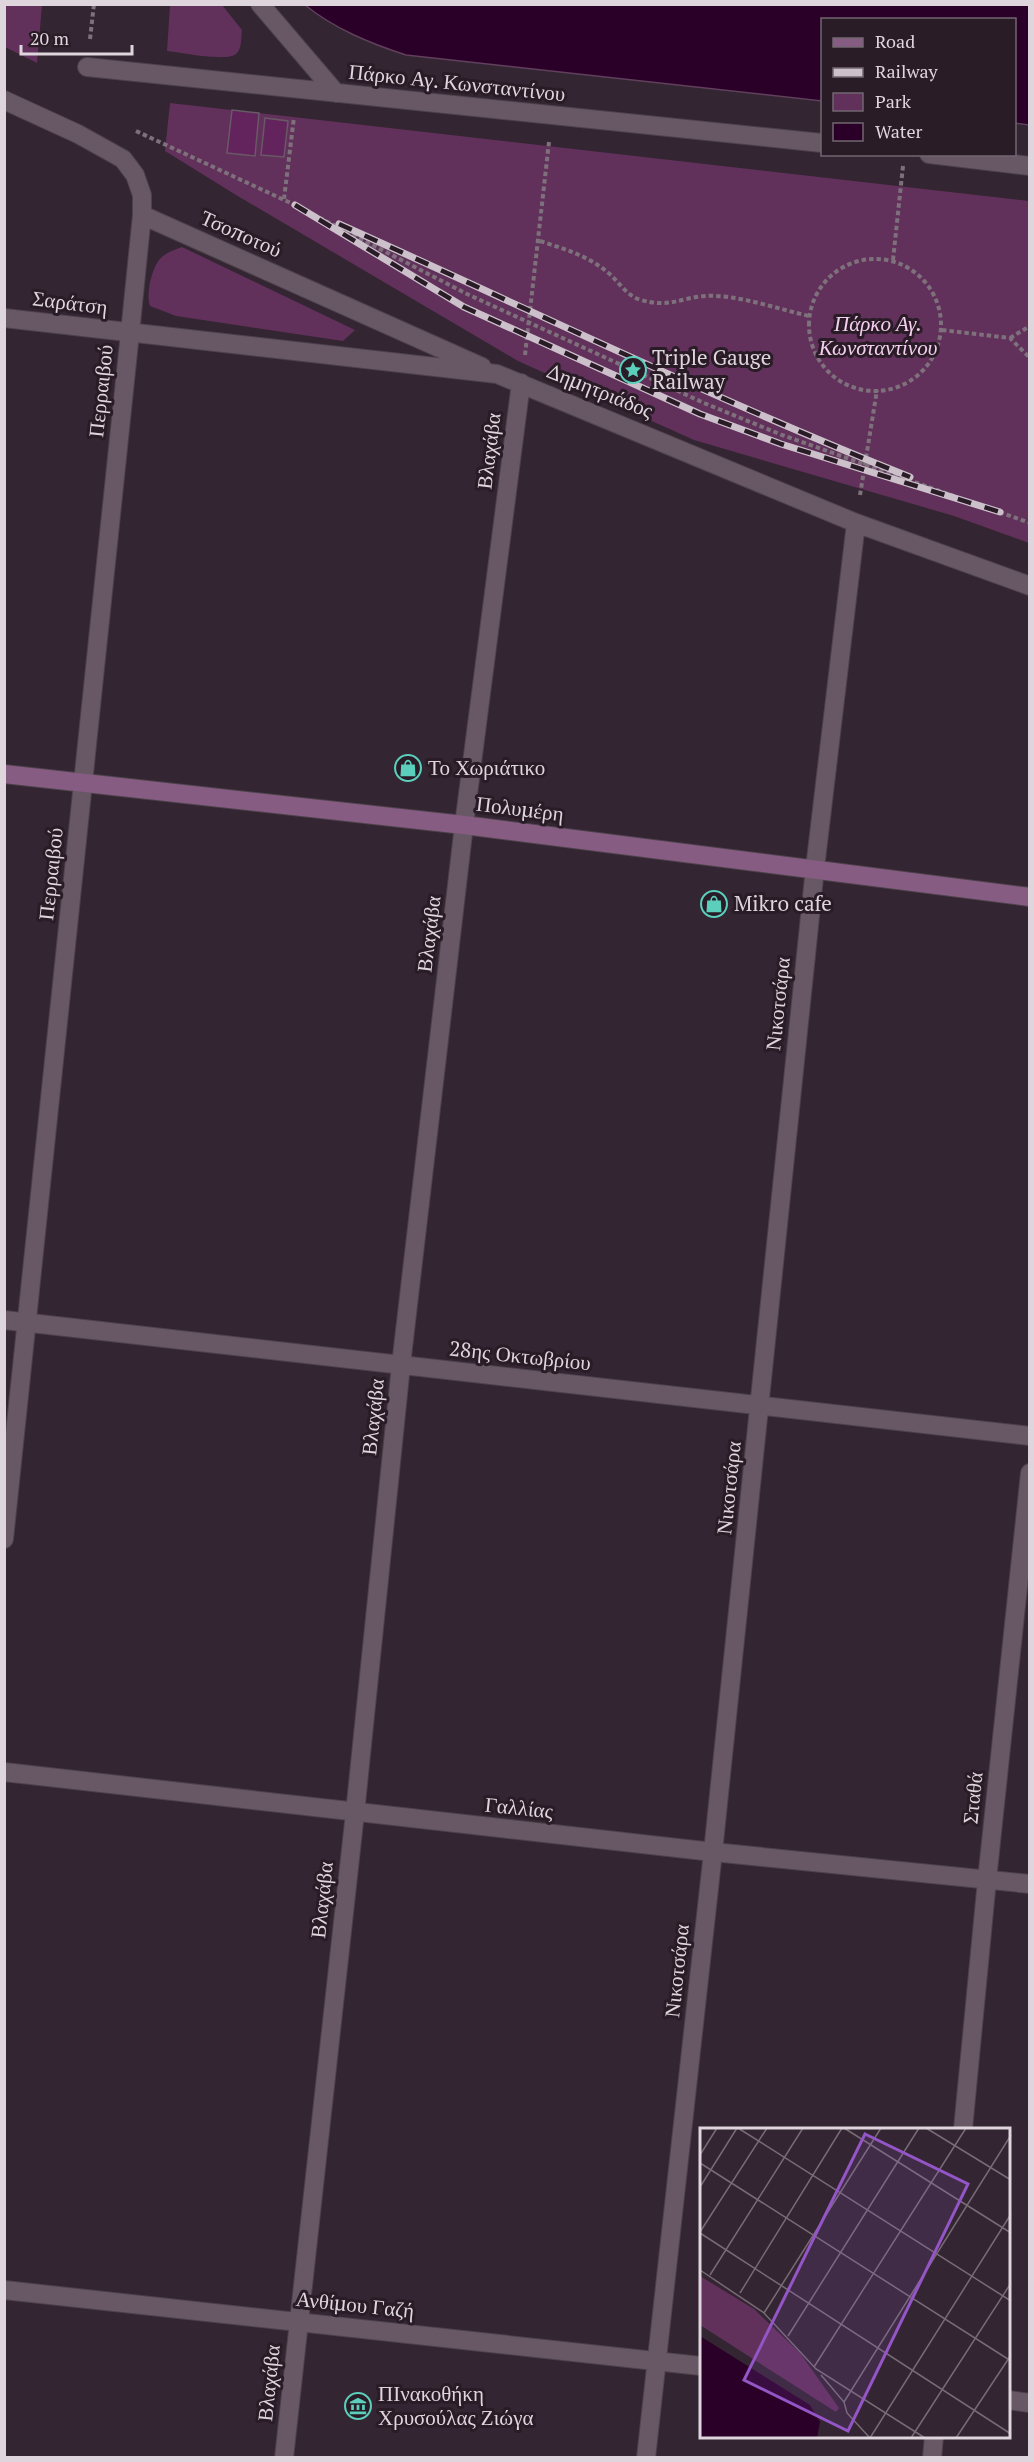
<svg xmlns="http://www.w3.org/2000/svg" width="1034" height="2462" font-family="'PT Serif',serif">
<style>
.green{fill:#61315b}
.water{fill:#2b0028;stroke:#61405e;stroke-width:1.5}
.building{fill:#63235d;stroke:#695966;stroke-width:1.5}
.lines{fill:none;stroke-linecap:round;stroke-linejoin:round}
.pedestrian-casing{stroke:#4d424c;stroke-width:20}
.minor-casing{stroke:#4d424c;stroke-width:20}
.tertiary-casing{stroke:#4d424c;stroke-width:20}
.secondary-casing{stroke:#4d424c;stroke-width:20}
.path{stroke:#7e717c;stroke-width:4;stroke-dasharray:4.5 3;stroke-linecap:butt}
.pedestrian{stroke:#685865;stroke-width:18}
.minor{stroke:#685865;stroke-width:18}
.tertiary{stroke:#685865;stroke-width:18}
.secondary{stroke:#875c82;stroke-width:18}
.rail-casing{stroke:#ccc1ca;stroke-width:7}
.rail{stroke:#291c27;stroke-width:4.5;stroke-dasharray:14;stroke-linecap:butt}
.labels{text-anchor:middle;stroke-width:6;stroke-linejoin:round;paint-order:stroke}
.street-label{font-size:21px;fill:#dfd5dd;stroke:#291c27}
.park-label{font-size:21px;font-style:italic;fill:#f5cfef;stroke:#291c27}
.poi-label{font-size:21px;fill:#dfd5dd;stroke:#291c27;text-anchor:start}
.inset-road{fill:none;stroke:#786b76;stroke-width:1.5}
.view{fill:#9456c6;fill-opacity:0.15;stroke:#9456c6;stroke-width:3}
.inset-edge{fill:none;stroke:#dfd5dd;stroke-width:3}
</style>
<rect width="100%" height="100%" fill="#332531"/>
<path class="green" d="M4,5h38l-5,58 -32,-16z
M170,5h52l20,25c-1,7 0,18 -5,23 -8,10 -57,-1 -70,-2z
M170,103l859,98v342l-75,-27 -260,-76 -176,-79 -282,-166 -71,-44z
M182,247l173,83 -12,11 -167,-25 -26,-10c-4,-11 1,-33 7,-43 5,-9 16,-13 25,-16z"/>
<path class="water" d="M305,5h724v120l-14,-2 -1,-103h-192v81l-416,-46c-37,-12 -71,-26 -101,-50z"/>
<path class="building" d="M232,110l27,3 -4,43 -28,-3z
M265,118l23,3 -4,36 -23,-2z"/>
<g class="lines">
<defs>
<path id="pedestrian" d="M260,4l76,89
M87,67l735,76
M929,154l101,12"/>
<path id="minor" d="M4,100l74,34 45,25 12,16 7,20v20l-12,118
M142,215l340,152
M4,318l493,56 359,149 174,63
M4,1320l1026,116
M963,2129l24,-249 43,-407
M284,2458l71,-645 46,-448 63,-540 57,-442
M646,2458l67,-606 102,-984 41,-345
M932,2458l2,-22"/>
<path id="tertiary" d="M4,1539l126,-1206
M4,1772l709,80 317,32
M4,2290l697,76
M1008,2400l22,3"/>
<path id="secondary" d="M4,774l460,51 566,72"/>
</defs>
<use href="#pedestrian" class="pedestrian-casing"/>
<use href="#minor" class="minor-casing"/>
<use href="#tertiary" class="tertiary-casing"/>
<use href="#secondary" class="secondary-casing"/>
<path class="path" d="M90,39l4,-35
M136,131l159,74 172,89 237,109 78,32 248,88
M284,199l10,-82
M540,241c24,8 46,14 66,30 12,9 20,25 35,29 29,8 38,-2 64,-4 31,-2 73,13 104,20
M809 325a66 66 0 1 1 132 0a66 66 0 1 1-132 0Z
M893,260l10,-94
M942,330l68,8 20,20
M1010,338l20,-12
M525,355l24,-213
M860,495l17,-105"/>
<use href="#pedestrian" class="pedestrian"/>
<use href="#minor" class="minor"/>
<use href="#tertiary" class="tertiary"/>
<use href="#secondary" class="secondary"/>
<defs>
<path id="rail" d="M295,205l169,102 236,107 81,30 219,68
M339,224c190,85 377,176 571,253"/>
</defs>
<use href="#rail" class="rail-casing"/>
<use href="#rail" class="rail"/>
</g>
<defs>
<symbol id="sight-ring" viewBox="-11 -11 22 22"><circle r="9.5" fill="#291c27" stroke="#5bcebc" stroke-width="1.5"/><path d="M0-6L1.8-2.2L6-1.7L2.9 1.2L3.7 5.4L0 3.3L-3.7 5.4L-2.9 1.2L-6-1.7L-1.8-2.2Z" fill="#5bcebc"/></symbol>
<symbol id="shop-ring" viewBox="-11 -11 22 22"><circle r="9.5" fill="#291c27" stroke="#5bcebc" stroke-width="1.5"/><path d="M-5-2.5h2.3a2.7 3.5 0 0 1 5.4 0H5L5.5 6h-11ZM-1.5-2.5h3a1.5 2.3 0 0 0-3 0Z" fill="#5bcebc"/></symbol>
<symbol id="museum-ring" viewBox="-11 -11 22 22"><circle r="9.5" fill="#291c27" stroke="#5bcebc" stroke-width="1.5"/><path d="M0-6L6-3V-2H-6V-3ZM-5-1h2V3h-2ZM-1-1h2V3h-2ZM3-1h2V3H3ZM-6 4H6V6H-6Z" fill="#5bcebc"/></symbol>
</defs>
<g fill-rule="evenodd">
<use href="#sight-ring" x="618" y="355" width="30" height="30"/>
<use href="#shop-ring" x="393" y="753" width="30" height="30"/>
<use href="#shop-ring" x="699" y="889" width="30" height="30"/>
<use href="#museum-ring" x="343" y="2391" width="30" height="30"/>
</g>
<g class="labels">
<g class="street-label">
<text transform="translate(457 83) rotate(6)" y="7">Πάρκο Αγ. Κωνσταντίνου</text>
<text transform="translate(241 234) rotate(24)" y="7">Τσοποτού</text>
<text transform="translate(70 303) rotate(7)" y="7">Σαράτση</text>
<text transform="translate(101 391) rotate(-84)" y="7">Περραιβού</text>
<text transform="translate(600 391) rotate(22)" y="7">Δημητριάδος</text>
<text transform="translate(489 451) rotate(-83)" y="7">Βλαχάβα</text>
<text transform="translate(520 809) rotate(7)" y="7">Πολυμέρη</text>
<text transform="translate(51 874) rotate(-84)" y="7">Περραιβού</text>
<text transform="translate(429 934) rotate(-83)" y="7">Βλαχάβα</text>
<text transform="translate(778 1004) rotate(-84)" y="7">Νικοτσάρα</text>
<text transform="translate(520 1356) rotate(6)" y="7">28ης Οκτωβρίου</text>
<text transform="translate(373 1417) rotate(-84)" y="7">Βλαχάβα</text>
<text transform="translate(729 1488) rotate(-84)" y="7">Νικοτσάρα</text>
<text transform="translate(973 1798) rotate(-84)" y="7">Σταθά</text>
<text transform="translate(519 1808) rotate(6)" y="7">Γαλλίας</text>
<text transform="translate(322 1900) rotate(-84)" y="7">Βλαχάβα</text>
<text transform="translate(677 1971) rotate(-84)" y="7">Νικοτσάρα</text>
<text transform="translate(355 2305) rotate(6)" y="7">Ανθίμου Γαζή</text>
<text transform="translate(269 2383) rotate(-84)" y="7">Βλαχάβα</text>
</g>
<g class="park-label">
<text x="878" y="331">Πάρκο Αγ.<tspan x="878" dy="24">Κωνσταντίνου</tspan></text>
</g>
<g class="poi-label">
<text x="652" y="365">Triple Gauge<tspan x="652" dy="24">Railway</tspan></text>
<text x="428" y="775">Το Χωριάτικο</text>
<text x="734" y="911">Mikro cafe</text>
<text x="378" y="2401">ΠΙνακοθήκη<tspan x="378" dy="24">Χρυσούλας Ζιώγα</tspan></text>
</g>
</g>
<g transform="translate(700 2128)">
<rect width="310" height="310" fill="#332531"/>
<path d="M0,148l54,33 46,44 39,55 -3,4 -136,-87z" fill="#61315b"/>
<path d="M0,208l110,69 10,17 -3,16h-117z" fill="#2b0028"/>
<path class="inset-road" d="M38,0l273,173M144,0l167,105M226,0l85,52M0,27l17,-27M0,35l311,198M0,59l37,-59M0,104l67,-104M0,105l311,201M0,142l64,43 52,56 109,69M10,147l93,-147M40,165l102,-165M64,185l117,-185M88,208l131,-208M114,239l152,-239M121,247l23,27 3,11 23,25M144,274l167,-267M170,310l141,-224M211,310l100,-155M256,310l55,-83"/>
<path class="view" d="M165,6l103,50 -120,247 -104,-51z"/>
<rect width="310" height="310" class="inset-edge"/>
</g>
<rect width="1034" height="2462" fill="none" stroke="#dfd5dd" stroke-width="12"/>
<rect x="821" y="18" width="195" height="138" fill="#291c27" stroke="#726670" stroke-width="1.5"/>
<rect x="833" y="38" width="30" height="9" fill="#875c82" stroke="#726670" stroke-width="1.5"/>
<text x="875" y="48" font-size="18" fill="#dfd5dd">Road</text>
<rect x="833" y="68" width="30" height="9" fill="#ccc1ca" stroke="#726670" stroke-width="1.5"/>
<text x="875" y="78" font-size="18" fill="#dfd5dd">Railway</text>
<rect x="833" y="93" width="30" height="18" fill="#61315b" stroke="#726670" stroke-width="1.5"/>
<text x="875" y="108" font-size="18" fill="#dfd5dd">Park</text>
<rect x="833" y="123" width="30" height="18" fill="#2b0028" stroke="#726670" stroke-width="1.5"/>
<text x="875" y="138" font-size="18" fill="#dfd5dd">Water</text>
<path d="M21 45v9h111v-9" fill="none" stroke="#dfd5dd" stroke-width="3"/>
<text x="30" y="45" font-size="18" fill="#dfd5dd" stroke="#291c27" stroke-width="4.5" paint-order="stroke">20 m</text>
</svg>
